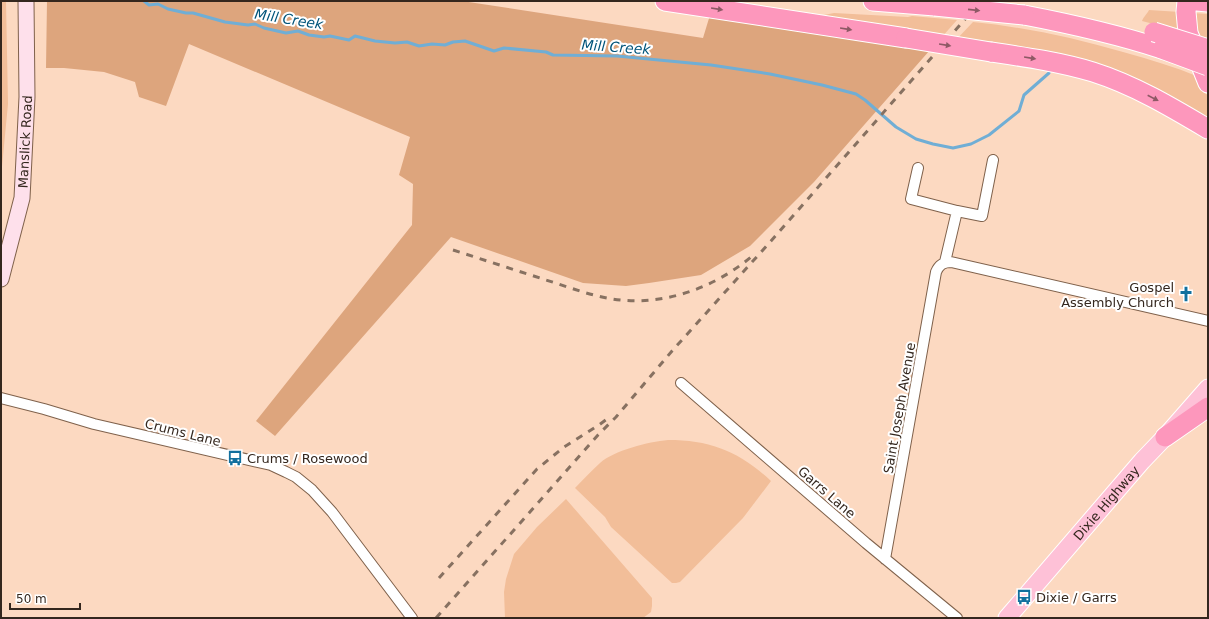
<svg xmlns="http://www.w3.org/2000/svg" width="1209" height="619" font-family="'DejaVu Sans',sans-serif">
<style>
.green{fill:#f2be99}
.forest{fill:#dda57d}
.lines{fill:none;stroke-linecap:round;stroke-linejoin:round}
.stream{stroke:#70aed5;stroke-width:3}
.minor-casing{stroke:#7f614b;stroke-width:12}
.secondary-casing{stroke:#7f614b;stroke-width:17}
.primary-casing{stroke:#fff;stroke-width:19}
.motorway-casing{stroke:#fff;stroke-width:21}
.minor{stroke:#fff;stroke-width:10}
.secondary{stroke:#fee0eb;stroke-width:15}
.primary{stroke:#fec1d7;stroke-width:17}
.motorway{stroke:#fd97bc;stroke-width:19}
.rail{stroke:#877161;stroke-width:3;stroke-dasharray:7 7;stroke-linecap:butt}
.motorway-bridge-casing{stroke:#fff;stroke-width:21;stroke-linecap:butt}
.motorway-bridge{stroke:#fd97bc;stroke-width:19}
.oneway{fill:#8e5965}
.labels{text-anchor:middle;stroke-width:4;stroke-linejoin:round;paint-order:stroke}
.street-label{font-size:13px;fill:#34271e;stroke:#fff}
.poi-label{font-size:13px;fill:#34271e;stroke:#fff;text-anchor:start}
.water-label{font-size:14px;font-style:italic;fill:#01547a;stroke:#fff}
</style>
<rect width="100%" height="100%" fill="#fcd9c1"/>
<path class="green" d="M1,1h5l2,103 -7,73z
M1149,10l31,2 1,19 -39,-10c2,-5 5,-7 7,-11z
M834,13l74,4 4,-1 45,4 -16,18 -87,-15 -30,-8z
M1192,13l16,1v25l-14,-5z
M973,22c51,5 101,16 150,30 26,7 52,15 76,25l6,15 3,4v26l-40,-24 -213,-57z
M668,440c43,0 72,12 103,41l-28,37 -63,64 -4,1h-4l-61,-56 -6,-10 -30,-29c8,-8 16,-17 25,-25 15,-13 48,-21 68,-23z
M566,499l86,99v8l-1,6 -8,6h-138l-1,-26 2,-13 8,-25 23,-27z"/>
<path class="forest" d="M47,1h415l241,37 7,-23 220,35 -116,132 -64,64 -49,29 -52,8 -23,3 -43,-3 -132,-46 -176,199 -19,-15 156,-196 1,-41 -14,-9 11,-38 -221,-93 -23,62 -27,-9 -4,-15 -31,-10 -40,-4h-18z"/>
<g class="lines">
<path class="stream" d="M144,1l5,4 9,-1 10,5 18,4h7l32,9 23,3 7,-1 9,4 22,5 12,-2 11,4 15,2 6,-1 19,4 6,-4 20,5 20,2 12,-1 12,4 13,-2 13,1 8,-3 12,-1 29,10 10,-3 42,4 7,3 64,1 94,9 59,9 52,11 34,9 9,6 31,27 20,12 17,5 20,4 18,-4 18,-9 30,-24 5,-16 25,-22"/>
<defs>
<path id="minor" d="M918,168l-7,31 46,12
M945,262l12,-51 25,5 11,-56
M681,383l185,160 91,75
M1,398l43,11 50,15 177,41 15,7 10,5 16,13 20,22 80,106
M885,559l51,-287c3,-7 7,-10 15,-10l257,59"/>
<g id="secondary">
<path id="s1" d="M1,279l21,-81 5,-101 -1,-96"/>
</g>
<g id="primary">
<path id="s2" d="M1007,618l135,-157 23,-24 43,-49"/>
</g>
<path id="motorway" d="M665,1l241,37
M873,1l62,5
M1187,1l-1,11 2,21 20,50
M1197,1l11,1
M1024,15c47,9 92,19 138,34
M991,52c34,5 69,10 102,20 41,13 78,35 115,57
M1165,437l43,-30"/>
</defs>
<use href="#minor" class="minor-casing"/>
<use href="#secondary" class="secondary-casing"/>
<use href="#primary" class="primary-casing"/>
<use href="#motorway" class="motorway-casing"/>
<use href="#minor" class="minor"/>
<use href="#secondary" class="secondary"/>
<use href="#primary" class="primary"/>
<use href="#motorway" class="motorway"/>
<path class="rail" d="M453,250c31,10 62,20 93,30 17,5 34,12 52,16 54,14 111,-4 153,-39
M439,578l98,-109 27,-22 35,-22 12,-9
M436,618l162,-183 18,-18 56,-66 99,-110 210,-240"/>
<defs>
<path id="motorway-bridge" d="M935,6l89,9
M1154,32l54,17
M906,38l85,14
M1162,49l46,17"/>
</defs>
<use href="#motorway-bridge" class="motorway-bridge-casing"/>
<use href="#motorway-bridge" class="motorway-bridge"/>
</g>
<defs><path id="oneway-solid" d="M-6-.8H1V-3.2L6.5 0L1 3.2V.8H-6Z"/></defs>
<g class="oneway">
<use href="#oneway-solid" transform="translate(717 9) rotate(9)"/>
<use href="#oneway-solid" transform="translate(974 10) rotate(6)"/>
<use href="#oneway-solid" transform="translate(846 29) rotate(9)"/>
<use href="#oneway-solid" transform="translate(945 45) rotate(9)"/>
<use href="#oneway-solid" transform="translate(1030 58) rotate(9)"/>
<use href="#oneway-solid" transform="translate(1153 98) rotate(27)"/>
</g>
<defs>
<symbol id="church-bare" viewBox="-9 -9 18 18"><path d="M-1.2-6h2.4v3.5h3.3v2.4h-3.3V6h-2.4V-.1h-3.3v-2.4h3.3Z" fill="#12709e" stroke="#fff" stroke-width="2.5" paint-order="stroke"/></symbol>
<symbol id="bus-bare" viewBox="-9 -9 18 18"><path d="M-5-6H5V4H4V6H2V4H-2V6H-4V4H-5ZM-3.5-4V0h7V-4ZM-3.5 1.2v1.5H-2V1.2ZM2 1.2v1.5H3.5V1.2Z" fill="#12709e" stroke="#fff" stroke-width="2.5" paint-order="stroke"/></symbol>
</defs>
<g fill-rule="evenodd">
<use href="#church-bare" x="1175" y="283" width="22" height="22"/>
<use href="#bus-bare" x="224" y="447" width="22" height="22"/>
<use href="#bus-bare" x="1013" y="586" width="22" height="22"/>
</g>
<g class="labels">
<g class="street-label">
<text dy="5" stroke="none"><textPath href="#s1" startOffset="140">Manslick Road</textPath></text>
<text transform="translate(899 408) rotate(-80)" y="5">Saint Joseph Avenue</text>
<text transform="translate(183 432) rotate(14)" y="5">Crums Lane</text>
<text transform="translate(827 492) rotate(41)" y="5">Garrs Lane</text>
<text dy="5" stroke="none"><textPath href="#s2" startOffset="152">Dixie Highway</textPath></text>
</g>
<g class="poi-label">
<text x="1174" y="292" text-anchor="end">Gospel<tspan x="1174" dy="15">Assembly Church</tspan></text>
<text x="247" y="463">Crums / Rosewood</text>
<text x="1036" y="602">Dixie / Garrs</text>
</g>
<g class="water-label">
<text transform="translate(289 19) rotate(9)" y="5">Mill Creek</text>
<text transform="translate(616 47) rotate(4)" y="5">Mill Creek</text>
</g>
</g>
<rect width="1209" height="619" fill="none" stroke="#34271e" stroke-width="4"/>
<path d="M10 603v6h70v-6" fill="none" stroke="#34271e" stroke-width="2"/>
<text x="16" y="603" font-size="12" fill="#34271e" stroke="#ffffff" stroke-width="3" paint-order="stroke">50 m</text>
</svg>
